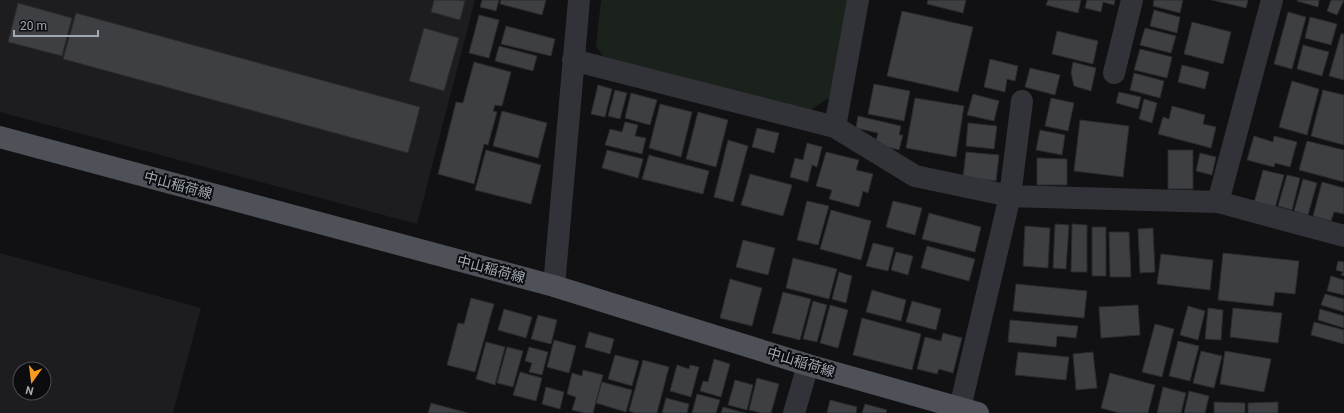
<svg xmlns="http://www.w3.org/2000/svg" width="1344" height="413" font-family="Roboto,'Noto Sans JP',sans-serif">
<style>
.built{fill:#1d1d20;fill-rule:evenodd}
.green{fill:#1b221b}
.building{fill:#3d3f43;stroke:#2b2b2f}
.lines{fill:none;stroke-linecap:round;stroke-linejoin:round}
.minor{stroke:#323338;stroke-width:22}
.major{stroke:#4e5157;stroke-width:22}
.labels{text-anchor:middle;stroke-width:4;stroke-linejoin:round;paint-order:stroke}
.street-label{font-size:14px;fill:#a1a9b4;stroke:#0c0c0e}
</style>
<rect width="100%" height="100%" fill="#111113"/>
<path class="built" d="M0,0h475l-58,224 -417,-112z
M0,253l201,55 -28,105h-173zM20,369h24v24h-24z"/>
<path class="green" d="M601,0h247l-19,98 -19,12 -207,-54 -7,-10z"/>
<path class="building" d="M434,0h26l5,1 -5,19 -29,-8z
M482,0h17l-3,11 -16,-4z
M501,0h45l-4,15 -42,-11z
M928,0h38l-3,13 -36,-9z
M1048,0h33l-3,13 -32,-8z
M1087,0h28l-1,5 -11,-3 -2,10 -16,-4z
M1154,0h29l-3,13 -27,-7z
M1212,0h36l-2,8z
M1297,0h22l-1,7 -21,-6z
M1331,0h13l-7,15 -10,-4z
M18,3l54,15 -10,38 -54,-14z
M1154,10l26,7 -3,16 -27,-7z
M902,11l71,16 -15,65 -71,-16z
M1288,12l18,5 -14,52 -18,-5z
M76,13l344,94 -12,46 -345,-94z
M479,15l20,5 -10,38 -20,-5z
M1310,17l27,7 -6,21 -26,-7z
M1192,22l39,10 -8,32 -39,-10z
M506,26l49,13 -4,17 -50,-12z
M424,28l35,10 -15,53 -35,-10z
M1145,28l31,8 -5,17 -31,-8z
M1057,31l41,10 -5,23 -41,-10z
M1341,34h3v46l-15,-4z
M1303,45l26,7 -7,24 -25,-7z
M499,46l38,10 -4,15 -38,-10z
M1140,49l32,8 -5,21 -33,-8z
M990,59l28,7 -3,15 -8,-2 -2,13 -21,-5z
M474,62l37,10 -9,34 -7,-1 -2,6 4,1 -9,33 -4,-1 -10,40 -36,-10 18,-72 7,1z
M1073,62l23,6 -5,23 -17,-5 -3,-13z
M1182,65l27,7 -4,17 -27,-7z
M1030,68l30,7 -5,20 -30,-8z
M1134,73l30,8 -4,17 -30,-8z
M1292,81l27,8 -12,46 -28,-8z
M874,84l36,7 -6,30 -36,-7z
M598,85l14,4 -7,28 -14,-3z
M615,90l12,3 -7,26 -12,-3z
M1323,90l21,5v50l-33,-9z
M1119,92l22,5 -3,12 -22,-6z
M631,93l26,7 -7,25 -25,-7z
M973,94l26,7 -5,20 -27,-6z
M915,98l49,8 -8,51 -50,-9z
M1051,98l23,5 -6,28 -23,-5z
M1144,99l13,4 -5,20 -13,-4z
M660,104l32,8 -11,45 -32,-9z
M1172,106l33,9 -2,9 13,3 -5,21 -53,-14 5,-17 6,2z
M502,111l45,12 -9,35 -45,-12z
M698,112l30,8 -12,47 -30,-8z
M858,116l43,10 -2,9h4l-4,15 -24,-6 3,-11 -22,-5z
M1080,120l49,6 -6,51 -49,-6z
M625,122l13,3 -3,11 11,2 -4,16 -37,-9 5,-16 12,3z
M968,123l29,3 -3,23 -28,-3z
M757,128l22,5 -5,20 -22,-6z
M1040,130l25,5 -3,20 -26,-5z
M1254,136l19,6 1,-6 23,6 -7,25 -15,-4 -1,4 -27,-7z
M728,140l20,6 -15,56 -19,-5z
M1307,141l37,9v32l-45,-12z
M807,143l15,4 -5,20 -5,-2 -4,17 -18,-5 5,-19 8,2z
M486,150l55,15 -10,39 -56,-14z
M607,150l36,9 -5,19 -36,-10z
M1168,150h25v39h-25z
M826,152l33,8 -3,10 17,4 -5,19 -5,-2 -4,16 -30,-8 3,-9 -16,-4z
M966,152l33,3 -3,26 -33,-4z
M1200,153l16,4 -4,18 -16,-4z
M649,155l60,16 -6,23 -61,-15z
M1037,158l30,1v26h-30z
M1263,170l21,5 -9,33 -21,-5z
M750,174l42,11 -9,31 -42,-11z
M1287,175l13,3 -8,32 -14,-4z
M1303,179l14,4 -9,32 -14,-4z
M1322,182l22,6v26l-10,-2 -3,9 -18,-5z
M807,201l22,5 -11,39 -21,-5z
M893,201l29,7 -7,27 -29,-8z
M831,210l40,11 -10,39 -41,-11z
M929,213l52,14 -6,25 -53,-13z
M1055,224l14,1 -3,44 -13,-1z
M1072,224l15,1v47h-16z
M1025,226l25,2 -2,40 -25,-2z
M1092,227h14v49h-14z
M1153,228l2,44 -15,1 -2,-44z
M1109,232h20l2,45h-21z
M743,240l32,8 -7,27 -32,-8z
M873,243l21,5 -6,23 -22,-5z
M927,246l48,13 -6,22 -48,-13z
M896,252l17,4 -5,19 -17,-5z
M1223,253l76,8 -4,33 -20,-2 -2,14 -55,-6z
M1161,254l52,6 -3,30 -53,-6z
M793,258l44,11 -8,30 -43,-11z
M1338,261l6,1v14l-3,-1 2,-3 -7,-2z
M839,272l13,4 -6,27 -14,-4z
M1331,276l13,4v15l-17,-4z
M730,279l32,9 -10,38 -32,-8z
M1016,284l71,7 -3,27 -71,-7z
M872,290l34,10 -5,21 -35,-9z
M783,292l28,7 -11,41 -28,-7z
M1325,294l19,5v13l-23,-7z
M471,298l23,6 -19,68 -28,-7 11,-42 6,1z
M813,301l14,4 -10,37 -14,-3z
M912,301l29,8 -5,21 -30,-8z
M830,305l18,5 -10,38 -18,-5z
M1138,305l2,30 -39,3 -2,-31z
M1188,306l17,5 -7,29 -18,-5z
M1208,308l15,2 -2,30 -16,-1z
M1233,308l49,5 -4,30 -48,-6z
M504,309l28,8 -6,21 -28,-8z
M1320,309l24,7v12l-26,-8z
M538,315l19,5 -6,24 -20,-5z
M862,318l59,16 -9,36 -59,-15z
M1010,320l68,6 -2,12 -19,-2 -1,11 -48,-5z
M1314,322l30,8v14l-33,-9z
M1155,324l19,5 -12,48 -20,-5z
M589,332l25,7 -4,15 -25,-7z
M943,333l19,5 -9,35 -14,-4 -2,5 -20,-5 8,-32 16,4z
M554,340l22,6 -7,27 -22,-6z
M1178,341l21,5 -9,35 -21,-5z
M486,342l19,5 -10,38 -19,-6z
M507,347l16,4 -10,36 -16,-4z
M529,347l19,5 -6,23 -13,-3 3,-9 -7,-2z
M1201,351l21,5 -8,32 -21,-5z
M1225,351l46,8 -7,33 -44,-8z
M1018,352l51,5 -3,23 -51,-5z
M1093,352l4,36 -21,2 -3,-36z
M615,355l24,6 -7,25 -24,-7z
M714,359l16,5 -9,33 -21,-6 3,-10 5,1z
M643,360l26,7 -12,46h-22l-6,-2z
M677,365l12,4 1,-4 9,2 -8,30 -21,-6z
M583,370l20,5 -10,38h-8l-13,-3 4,-13 -9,-3 5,-21 10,3z
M520,372l22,6 -6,23 -23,-6z
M1110,373l45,12 -7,28h-29l-18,-5z
M757,378l22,6 -8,29h-9l-13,-3z
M735,380l18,5 -6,25 -19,-5z
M602,382l30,8 -6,22 -30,-9z
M546,387l18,5 -4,17 -18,-5z
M1163,387l23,6 -5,20h-24z
M1189,391l20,5 -4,17h-21z
M697,394l23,6 -4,13h-24z
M666,398l23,6 -2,9h-25z
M830,400l27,7 -1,6h-29z
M1214,402l31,1v10h-31z
M1278,402v11h-30v-10z
M431,403l37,10h-40z
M865,404l22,6 -1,3h-24z
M723,407l22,6h-24z"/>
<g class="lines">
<path class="minor" d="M573,60l262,67 80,49 95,20 208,6 126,34
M1114,73l18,-73
M835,127l23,-127
M1218,202l54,-202
M554,286l25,-286
M960,408l50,-212 12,-95
M794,413l14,-48"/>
<path class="major" d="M0,137l554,149 254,79 170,48"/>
</g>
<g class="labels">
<g class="street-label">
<text transform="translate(178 185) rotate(15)" y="5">中山稲荷線</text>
<text transform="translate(491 269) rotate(15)" y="5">中山稲荷線</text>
<text transform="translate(801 362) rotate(17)" y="5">中山稲荷線</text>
</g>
</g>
<g transform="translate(32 381) rotate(194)"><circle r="19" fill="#0c0c0e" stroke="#484b50"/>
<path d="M0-3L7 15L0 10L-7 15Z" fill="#fa9b21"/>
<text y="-6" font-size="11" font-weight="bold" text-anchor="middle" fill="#a1a9b4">N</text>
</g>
<path d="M14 30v6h84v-6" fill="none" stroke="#a1a9b4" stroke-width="2"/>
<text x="20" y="30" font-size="12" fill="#a1a9b4" stroke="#0c0c0e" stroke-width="3" paint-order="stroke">20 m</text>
</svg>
